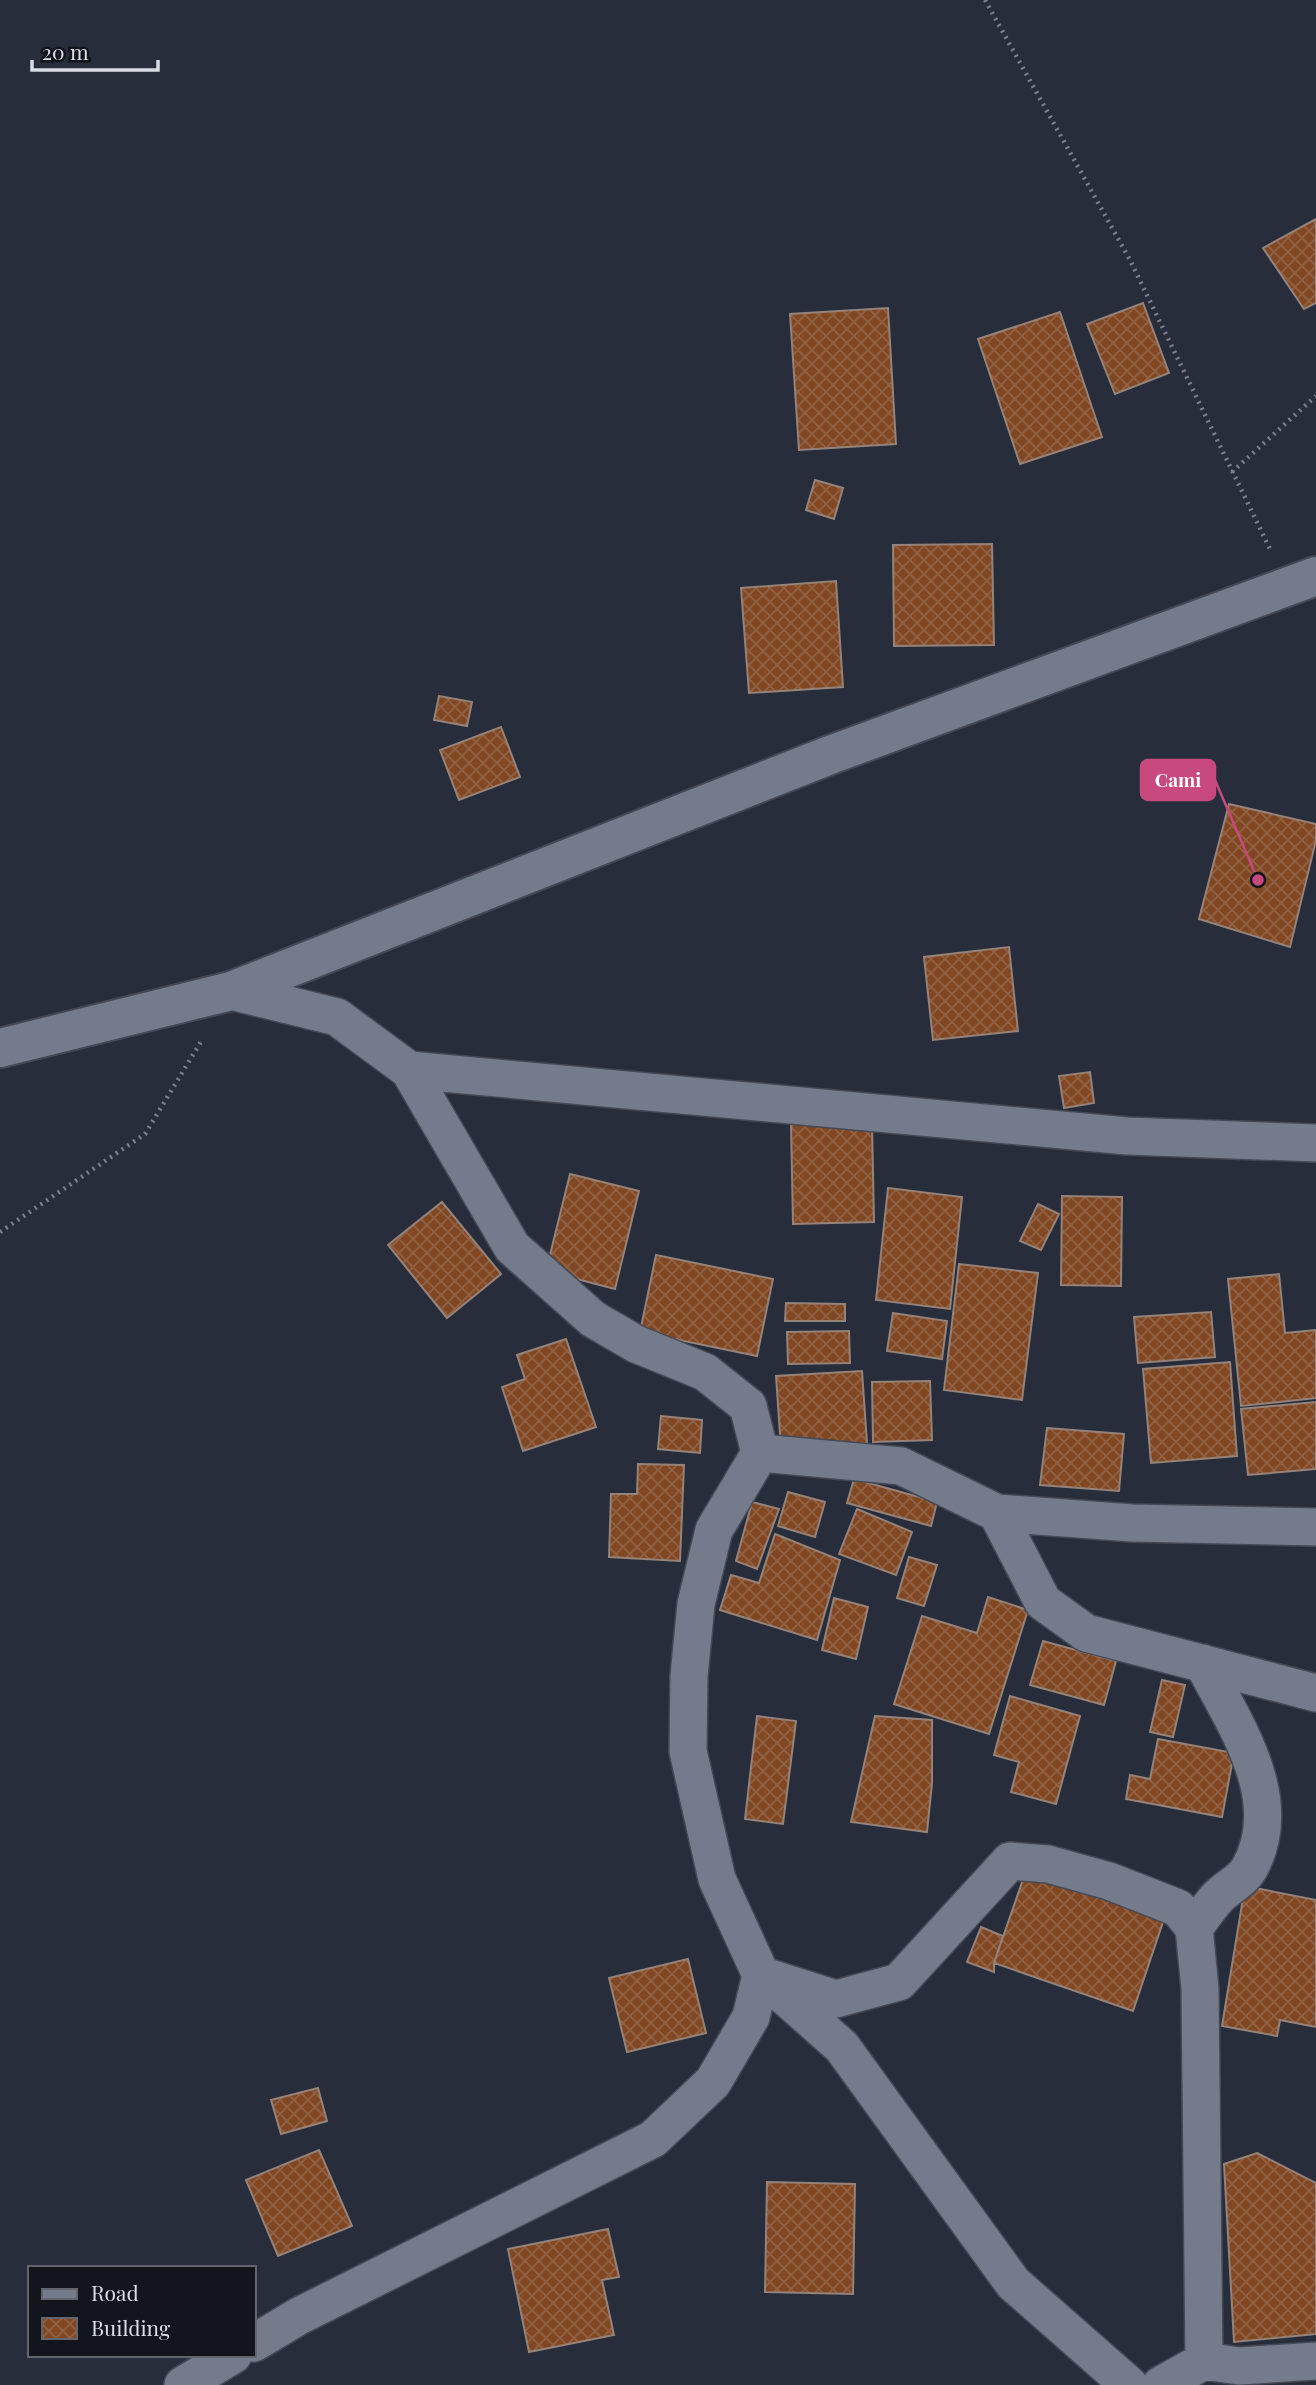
<svg xmlns="http://www.w3.org/2000/svg" width="1316" height="2385" font-family="'Playfair Display',serif">
<style>
.building{fill:url(#building-cross-hatch);stroke:#958278;stroke-width:2}
.lines{fill:none;stroke-linecap:round;stroke-linejoin:round}
.minor-casing{stroke:#444955;stroke-width:40}
.tertiary-casing{stroke:#444955;stroke-width:42}
.path{stroke:#7c818d;stroke-width:4.5;stroke-dasharray:2 5;stroke-linecap:butt}
.minor{stroke:#747c8c;stroke-width:37}
.tertiary{stroke:#747c8c;stroke-width:38}
.leader{fill:none;stroke:#c8497e;stroke-width:2.5}
.callout-dot{fill:#c8497e;stroke:#13151c;stroke-width:2.5}
.callout{fill:#c8497e;stroke:#c8497e;stroke-width:2.5}
.callout-label{font-size:19px;text-anchor:middle;font-weight:bold;fill:#fff}
</style>
<defs>
<pattern id="building-cross-hatch" width="8" height="8" patternUnits="userSpaceOnUse" patternTransform="scale(1.75)"><rect width="8" height="8" fill="#814723"/><path d="M0 0l8 8M0 8l8-8" fill="none" stroke="#926143"/></pattern>
</defs>
<rect width="100%" height="100%" fill="#272d3b"/>
<path class="building" d="M1316,219v84l-12,6 -41,-61z
M1143,303l26,70 -54,21 -28,-70z
M888,308l8,136 -97,6 -9,-136z
M1060,312l42,125 -82,27 -42,-125z
M815,480l28,8 -9,31 -28,-9z
M992,544l2,101 -100,1 -1,-101z
M836,581l7,106 -94,6 -8,-105z
M439,696l33,6 -5,24 -33,-6z
M501,727l19,50 -61,23 -19,-50z
M1229,804l87,20v16l-26,107 -91,-28z
M1009,947l9,84 -85,9 -9,-83z
M1090,1072l4,31 -30,5 -5,-32z
M872,1123l2,99 -81,2 -2,-100z
M570,1174l69,17 -24,98 -69,-18z
M888,1188l74,9 -12,112 -74,-9z
M1062,1196l60,1 -1,89 -60,-1z
M442,1202l59,72 -54,44 -59,-73z
M1038,1204l21,10 -18,36 -21,-9z
M656,1255l117,24 -16,77 -117,-24z
M959,1264l79,9 -16,127 -78,-10z
M1279,1274l6,59 31,-3v68l-75,8 -13,-127z
M786,1303l59,1v17h-60z
M1211,1312l4,45 -77,6 -4,-46z
M893,1313l54,8 -5,38 -55,-8z
M849,1331l1,32 -62,1 -1,-32z
M566,1339l30,88 -73,24 -21,-64 23,-8 -8,-24z
M1230,1362l7,94 -86,7 -8,-94z
M862,1371l5,72 -86,6 -5,-73z
M930,1381l2,59 -59,2 -1,-60z
M1316,1402v67l-68,6 -7,-66z
M661,1416l41,4 -2,33 -42,-4z
M1047,1428l77,6 -5,57 -79,-6z
M638,1464l46,1 -4,96 -71,-4 2,-63h26z
M854,1479l83,23 -6,24 -84,-23z
M788,1492l37,10 -10,35 -37,-11z
M752,1502l27,7 -22,60 -21,-8z
M857,1509l55,23 -16,43 -57,-21z
M775,1534l65,26 -23,80 -97,-30 11,-35 28,8z
M909,1557l28,8 -13,41 -27,-8z
M988,1597l40,13 -39,124 -95,-30 28,-88 55,17z
M834,1598l34,9 -12,52 -34,-9z
M1043,1641l73,20 -12,44 -74,-20z
M1162,1680l23,5 -12,52 -23,-5z
M1010,1696l70,20 -24,88 -45,-12 8,-30 -25,-7z
M757,1716l39,5 -13,103 -38,-5z
M875,1716l57,4v63l-5,49 -76,-10z
M1158,1739l76,14 -12,64 -96,-18 4,-24 20,4z
M1027,1868l138,48 -32,95 -139,-48z
M1245,1886l71,14v127l-36,-7 -3,16 -55,-10z
M981,1927l22,9 -9,27v9l-27,-10z
M688,1959l18,74 -79,19 -18,-74z
M318,2088l9,33 -46,13 -10,-34z
M319,2150l33,76 -74,30 -32,-76z
M1257,2153l59,30v151l-82,8 -10,-178z
M767,2182l88,2 -2,110 -88,-2z
M608,2229l11,48 -17,3 12,55 -85,17 -21,-103z"/>
<g class="lines">
<defs>
<path id="minor" d="M231,991l106,26 72,53 103,177 81,72 43,25 69,28 43,34 12,47
M409,1070l718,66 189,7
M997,1513l46,89 43,31 230,60
M1194,1928c7,-9 14,-20 23,-30 9,-10 25,-17 32,-29 39,-69 -14,-144 -46,-206
M254,2343l45,-27 354,-177 60,-57 38,-65 10,-42 75,24 63,-17 111,-121 38,3 61,17 69,27 16,20 6,61 4,372
M183,2385l50,-30
M1129,2385l-116,-102 -171,-236 -81,-72 -44,-96 -29,-128 1,-75 7,-72 18,-74 46,-77 141,13 96,47 135,10 184,4
M1161,2385l43,-24 35,5 77,-5"/>
<path id="tertiary" d="M0,1048l231,-57 599,-236 486,-179"/>
</defs>
<use href="#minor" class="minor-casing"/>
<use href="#tertiary" class="tertiary-casing"/>
<path class="path" d="M985,0l145,260 140,289
M1232,472l84,-76
M0,1232l145,-98 57,-94"/>
<use href="#minor" class="minor"/>
<use href="#tertiary" class="tertiary"/>
</g>
<path class="leader" d="M1258 880L1215 780"/>
<circle class="callout-dot" cx="1258" cy="880" r="7"/>
<rect class="callout" x="1141" y="760" width="74" height="40" rx="7"/>
<g class="callout-label">
<text x="1178" y="787">Cami</text>
</g>
<rect x="28" y="2266" width="228" height="91" fill="#13151c" stroke="#62656d" stroke-width="2"/>
<rect x="42" y="2289" width="35" height="10" fill="#747c8c" stroke="#62656d" stroke-width="2"/>
<text x="91" y="2301" font-size="21" fill="#d9dde6">Road</text>
<rect x="42" y="2318" width="35" height="21" fill="url(#building-cross-hatch)" stroke="#62656d" stroke-width="2"/>
<text x="91" y="2336" font-size="21" fill="#d9dde6">Building</text>
<path d="M32 60v10h126v-10" fill="none" stroke="#d9dde6" stroke-width="3.5"/>
<text x="42" y="60" font-size="21" fill="#d9dde6" stroke="#13151c" stroke-width="5" paint-order="stroke">20 m</text>
</svg>
